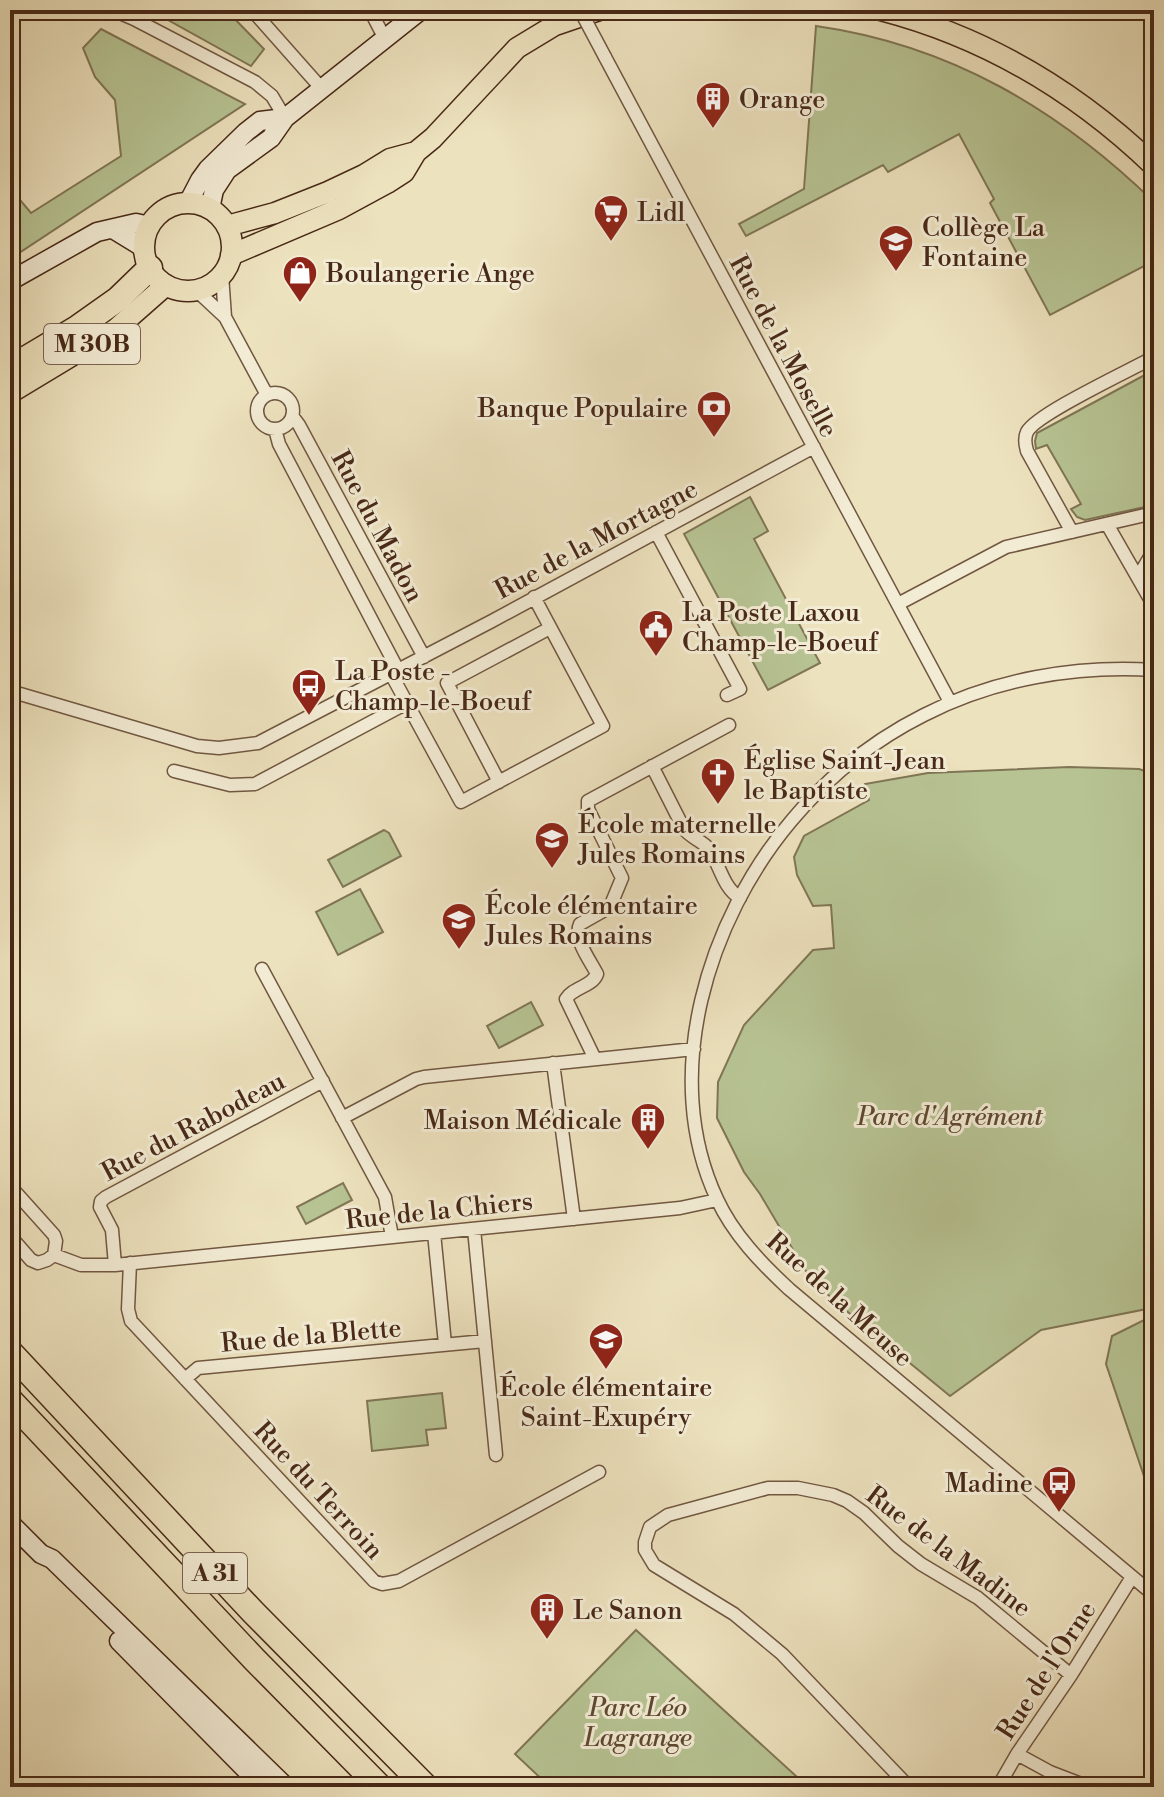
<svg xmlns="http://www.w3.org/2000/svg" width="1164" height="1797" font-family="'Libre Bodoni',serif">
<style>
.green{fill:#b7c393;stroke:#807655;stroke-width:2}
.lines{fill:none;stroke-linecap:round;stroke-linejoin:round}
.minor-casing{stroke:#715741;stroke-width:15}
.secondary-casing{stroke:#482917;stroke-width:21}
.primary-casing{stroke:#482917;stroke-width:23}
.motorway-casing{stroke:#482917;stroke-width:27}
.minor{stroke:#f3ecd5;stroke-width:12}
.secondary{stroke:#f3ecd5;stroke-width:18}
.primary{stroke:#ede2be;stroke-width:20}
.motorway{stroke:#ede2be;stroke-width:24}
.minor-bridge-casing{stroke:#715741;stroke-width:15;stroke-linecap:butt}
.minor-bridge{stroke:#f3ecd5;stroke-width:12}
.labels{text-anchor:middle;stroke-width:6;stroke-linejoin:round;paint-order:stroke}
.shield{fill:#f3ecd5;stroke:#7b6450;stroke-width:2}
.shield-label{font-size:24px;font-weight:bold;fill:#482917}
.poi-label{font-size:26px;fill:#482917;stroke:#f3ecd5;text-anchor:start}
.street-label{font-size:26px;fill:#482917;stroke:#f3ecd5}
.park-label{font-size:26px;font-style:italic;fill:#5e4830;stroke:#f3ecd5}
</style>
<rect width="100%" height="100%" fill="#ede2be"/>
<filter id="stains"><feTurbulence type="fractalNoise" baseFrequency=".0025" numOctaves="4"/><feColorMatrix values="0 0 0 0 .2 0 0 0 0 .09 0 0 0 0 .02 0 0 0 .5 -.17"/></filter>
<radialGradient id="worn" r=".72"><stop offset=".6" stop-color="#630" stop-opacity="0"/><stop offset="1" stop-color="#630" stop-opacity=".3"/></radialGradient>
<path class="green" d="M150,10h76l38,39 -13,17z
M816,26c134,19 242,83 338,176v59l-104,54 -60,-112 4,-4 -35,-65 -71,38 -5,-7 -137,71 -7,-12 65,-35z
M101,29l144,75 -235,155v-71l21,25 90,-57 -6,-56 -20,-23 -12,-29z
M1154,370v135l-69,15 -8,-3 -6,-8 10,-5 -34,-59 -11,4 -1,-8 2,-8z
M750,497l18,34 -14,8 66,124 -52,27 -84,-156z
M1069,767l70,2 15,5v539l-2,-5 -111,22 -91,66 -118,-97 -27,-29 -45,-76 -16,-22 -27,-54 1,-36 26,-57 69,-75 21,-2 -3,-43 -18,1 -16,-31 -3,-18 10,-21 65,-36 -4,-16 63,-11z
M384,830l5,3 12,23 -58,31 -15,-27z
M360,889l23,43 -45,23 -22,-43z
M531,1002l12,23 -44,23 -12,-22z
M343,1183l9,17 -46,24 -9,-17z
M1154,1315v179l-6,-6 -42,-124 6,-28z
M442,1393l4,35 -20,2 2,15 -56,6 -5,-50z
M636,1630l172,157h-258l-35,-33z"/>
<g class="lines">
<defs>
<path id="minor" d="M113,10l21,9 121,63 17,14 13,22
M252,10l70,79
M370,10l15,29
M605,57l345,645
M222,275l3,42
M196,290l29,27 42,78
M257 411a18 18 0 1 1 36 0a18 18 0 1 1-36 0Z
M293,417l6,8 125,232
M275,429l4,15 119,226
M1107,524l47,82
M656,532l84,157 -13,6
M1072,532l-45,-81c-2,-7 -3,-13 0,-19 9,-18 104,-62 127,-75
M1138,577l16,-27
M898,604l108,-57 148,-34
M1154,670c-78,-5 -160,9 -230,45 -50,25 -96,62 -132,105 -84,99 -133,256 -75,379 16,35 44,64 72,90l365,306
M391,674l70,128 142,-76 -69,-129
M10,691l187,55 22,2 39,-5 234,-122 322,-174
M652,766l32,63c7,9 19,12 25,20 11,16 14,39 31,49
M174,771l56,14 25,-1 152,-81
M499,782l-52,-99 103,-55
M262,969l123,228 7,40
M595,1059l-29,-60c7,-12 26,-12 31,-25 -7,-14 -24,-35 -17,-50l30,-17 12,-29 -34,-69v-8l141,-76
M553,1063l21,156
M342,1118l74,-39 8,-2 270,-28
M10,1186l44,49 2,6 -2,14 -7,5 -9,3 -7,-3 -21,-24
M474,1229l22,226
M434,1233l11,111
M54,1255l27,10h34l565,-57 37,-8
M130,1263l-2,46 3,12 243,260 8,3 17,-3 200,-109
M115,1265l-3,-35 -12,-23 1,-6 5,-4 217,-116
M185,1379l13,-11 287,-27
M1017,1754l33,18 39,15
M909,1787l-127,-133 -48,-40 -80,-49 -9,-15v-8l5,-15 18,-12 100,-27h30l35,7 14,6 17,12 34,33 23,18 57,34 93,77
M998,1787l19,-33 54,-79 61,-98"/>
<path id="secondary" d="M188,203l12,-23 8,-11 38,-37 14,-11 25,-3
M210,209l4,-19 13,-20 44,-32 14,-20 136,-108
M113,229l31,19
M10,281l87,-49 39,-9 13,3
M10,1523l31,31 11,5 234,228
M119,1641l144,146"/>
<path id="primary" d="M881,10c104,27 196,82 273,156
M144 247a44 44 0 1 1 88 0a44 44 0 1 1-88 0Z
M227,226l48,-13 53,-21 36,-17 26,-16 26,-7
M231,255l108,-46 48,-26 17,-11 12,-20 17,-14 84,-90 38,-23 44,-15
M10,393l106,-64 50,-44"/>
<path id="motorway" d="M10,368l67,-40 41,-29 32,-31
M10,1352l243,260 173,175
M10,1400l244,259 126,128"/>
</defs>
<use href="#minor" class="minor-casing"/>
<use href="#secondary" class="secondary-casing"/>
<use href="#primary" class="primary-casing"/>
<use href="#motorway" class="motorway-casing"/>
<use href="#minor" class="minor"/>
<use href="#secondary" class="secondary"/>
<use href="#primary" class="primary"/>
<use href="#motorway" class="motorway"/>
<defs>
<path id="minor-bridge" d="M580,10l25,47"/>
</defs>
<use href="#minor-bridge" class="minor-bridge-casing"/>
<use href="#minor-bridge" class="minor-bridge"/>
</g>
<defs>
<symbol id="building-pin" viewBox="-11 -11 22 30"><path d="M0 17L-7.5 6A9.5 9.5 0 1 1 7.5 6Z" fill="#8f2418" stroke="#f3ecd5"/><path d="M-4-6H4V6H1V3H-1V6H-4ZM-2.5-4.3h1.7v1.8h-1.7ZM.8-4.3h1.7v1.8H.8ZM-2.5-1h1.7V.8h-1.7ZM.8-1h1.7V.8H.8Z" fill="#fff"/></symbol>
<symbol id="supermarket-pin" viewBox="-11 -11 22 30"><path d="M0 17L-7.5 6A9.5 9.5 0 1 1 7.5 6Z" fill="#8f2418" stroke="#f3ecd5"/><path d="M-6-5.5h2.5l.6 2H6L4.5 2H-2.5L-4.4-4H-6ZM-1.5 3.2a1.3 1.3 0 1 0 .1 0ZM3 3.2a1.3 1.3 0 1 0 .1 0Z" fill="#fff"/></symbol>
<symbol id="school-pin" viewBox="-11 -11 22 30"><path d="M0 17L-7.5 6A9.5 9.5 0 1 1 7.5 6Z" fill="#8f2418" stroke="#f3ecd5"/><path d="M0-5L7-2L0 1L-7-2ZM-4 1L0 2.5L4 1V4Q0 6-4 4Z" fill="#fff"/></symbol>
<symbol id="shop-pin" viewBox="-11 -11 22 30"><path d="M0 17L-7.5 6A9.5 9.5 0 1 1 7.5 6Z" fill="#8f2418" stroke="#f3ecd5"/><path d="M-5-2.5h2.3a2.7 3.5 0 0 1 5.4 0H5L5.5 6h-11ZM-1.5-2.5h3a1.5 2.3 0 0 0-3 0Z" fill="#fff"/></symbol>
<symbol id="bank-pin" viewBox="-11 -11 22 30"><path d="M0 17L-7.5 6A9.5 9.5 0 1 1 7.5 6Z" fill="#8f2418" stroke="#f3ecd5"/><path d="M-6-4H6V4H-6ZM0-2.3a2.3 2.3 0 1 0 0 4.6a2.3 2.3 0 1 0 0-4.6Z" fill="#fff"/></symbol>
<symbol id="civic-pin" viewBox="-11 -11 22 30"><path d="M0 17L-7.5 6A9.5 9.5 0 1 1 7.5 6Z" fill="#8f2418" stroke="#f3ecd5"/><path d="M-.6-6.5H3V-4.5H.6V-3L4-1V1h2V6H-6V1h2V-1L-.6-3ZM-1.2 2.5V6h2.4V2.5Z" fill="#fff"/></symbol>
<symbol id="bus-pin" viewBox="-11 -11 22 30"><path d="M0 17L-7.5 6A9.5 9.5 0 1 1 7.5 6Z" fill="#8f2418" stroke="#f3ecd5"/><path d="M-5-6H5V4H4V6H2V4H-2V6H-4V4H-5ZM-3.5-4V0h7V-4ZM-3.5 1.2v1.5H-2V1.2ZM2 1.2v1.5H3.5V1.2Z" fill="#fff"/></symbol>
<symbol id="church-pin" viewBox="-11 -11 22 30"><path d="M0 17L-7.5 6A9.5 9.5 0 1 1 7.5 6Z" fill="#8f2418" stroke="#f3ecd5"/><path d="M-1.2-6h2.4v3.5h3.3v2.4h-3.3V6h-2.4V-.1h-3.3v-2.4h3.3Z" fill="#fff"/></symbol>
</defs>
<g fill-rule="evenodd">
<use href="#building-pin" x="693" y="79" width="40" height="54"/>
<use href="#supermarket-pin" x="591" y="192" width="40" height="54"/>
<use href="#school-pin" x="876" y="222" width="40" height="54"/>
<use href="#shop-pin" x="280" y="253" width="40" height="54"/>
<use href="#bank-pin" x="694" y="388" width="40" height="54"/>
<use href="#civic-pin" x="636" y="607" width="40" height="54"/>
<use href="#bus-pin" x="289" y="666" width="40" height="54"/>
<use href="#church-pin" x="698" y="755" width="40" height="54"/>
<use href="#school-pin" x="532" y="819" width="40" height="54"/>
<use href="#school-pin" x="439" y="900" width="40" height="54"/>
<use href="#building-pin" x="628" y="1100" width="40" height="54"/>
<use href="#school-pin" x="586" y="1320" width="40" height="54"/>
<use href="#bus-pin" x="1039" y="1463" width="40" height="54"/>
<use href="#building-pin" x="527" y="1590" width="40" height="54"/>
</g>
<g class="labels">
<g class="shield">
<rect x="44" y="324" width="96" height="40" rx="6"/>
<rect x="183" y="1553" width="64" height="40" rx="6"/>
</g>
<g class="shield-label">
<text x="92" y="352">M 30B</text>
<text x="215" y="1581">A 31</text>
</g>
<g class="poi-label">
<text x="739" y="108">Orange</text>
<text x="637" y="221">Lidl</text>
<text x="922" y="236">Collège La<tspan x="922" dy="30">Fontaine</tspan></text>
<text x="326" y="282">Boulangerie Ange</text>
<text x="688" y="417" text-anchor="end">Banque Populaire</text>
<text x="682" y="621">La Poste Laxou<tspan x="682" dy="30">Champ-le-Boeuf</tspan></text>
<text x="335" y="680">La Poste -<tspan x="335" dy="30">Champ-le-Boeuf</tspan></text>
<text x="744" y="769">Église Saint-Jean<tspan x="744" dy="30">le Baptiste</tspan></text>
<text x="578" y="833">École maternelle<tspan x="578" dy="30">Jules Romains</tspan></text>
<text x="485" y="914">École élémentaire<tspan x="485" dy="30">Jules Romains</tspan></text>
<text x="622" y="1129" text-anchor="end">Maison Médicale</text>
<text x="606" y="1396" text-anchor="middle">École élémentaire<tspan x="606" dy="30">Saint-Exupéry</tspan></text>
<text x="1033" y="1492" text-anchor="end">Madine</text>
<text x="573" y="1619">Le Sanon</text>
</g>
<g class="street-label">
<text transform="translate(784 346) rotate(62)" y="9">Rue de la Moselle</text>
<text transform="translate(378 526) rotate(62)" y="9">Rue du Madon</text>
<text transform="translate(596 539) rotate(-28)" y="9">Rue de la Mortagne</text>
<text transform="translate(193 1126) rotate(-28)" y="9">Rue du Rabodeau</text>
<text transform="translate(439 1210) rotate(-6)" y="9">Rue de la Chiers</text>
<text transform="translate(840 1299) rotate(42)" y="9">Rue de la Meuse</text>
<text transform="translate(311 1335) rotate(-5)" y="9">Rue de la Blette</text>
<text transform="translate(319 1490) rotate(47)" y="9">Rue du Terroin</text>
<text transform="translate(949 1551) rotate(37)" y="9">Rue de la Madine</text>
<text transform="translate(1046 1670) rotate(-57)" y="9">Rue de l'Orne</text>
</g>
<g class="park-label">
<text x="950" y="1125">Parc d'Agrément</text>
<text x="638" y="1716">Parc Léo<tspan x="638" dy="30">Lagrange</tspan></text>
</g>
</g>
<rect width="1164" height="1797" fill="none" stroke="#ede2be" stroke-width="40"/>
<rect x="12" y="12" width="1140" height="1773" fill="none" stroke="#482917" stroke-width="4"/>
<rect x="20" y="20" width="1124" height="1757" fill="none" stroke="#482917" stroke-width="2"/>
<rect width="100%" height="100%" filter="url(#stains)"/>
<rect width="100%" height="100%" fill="url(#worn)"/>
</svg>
